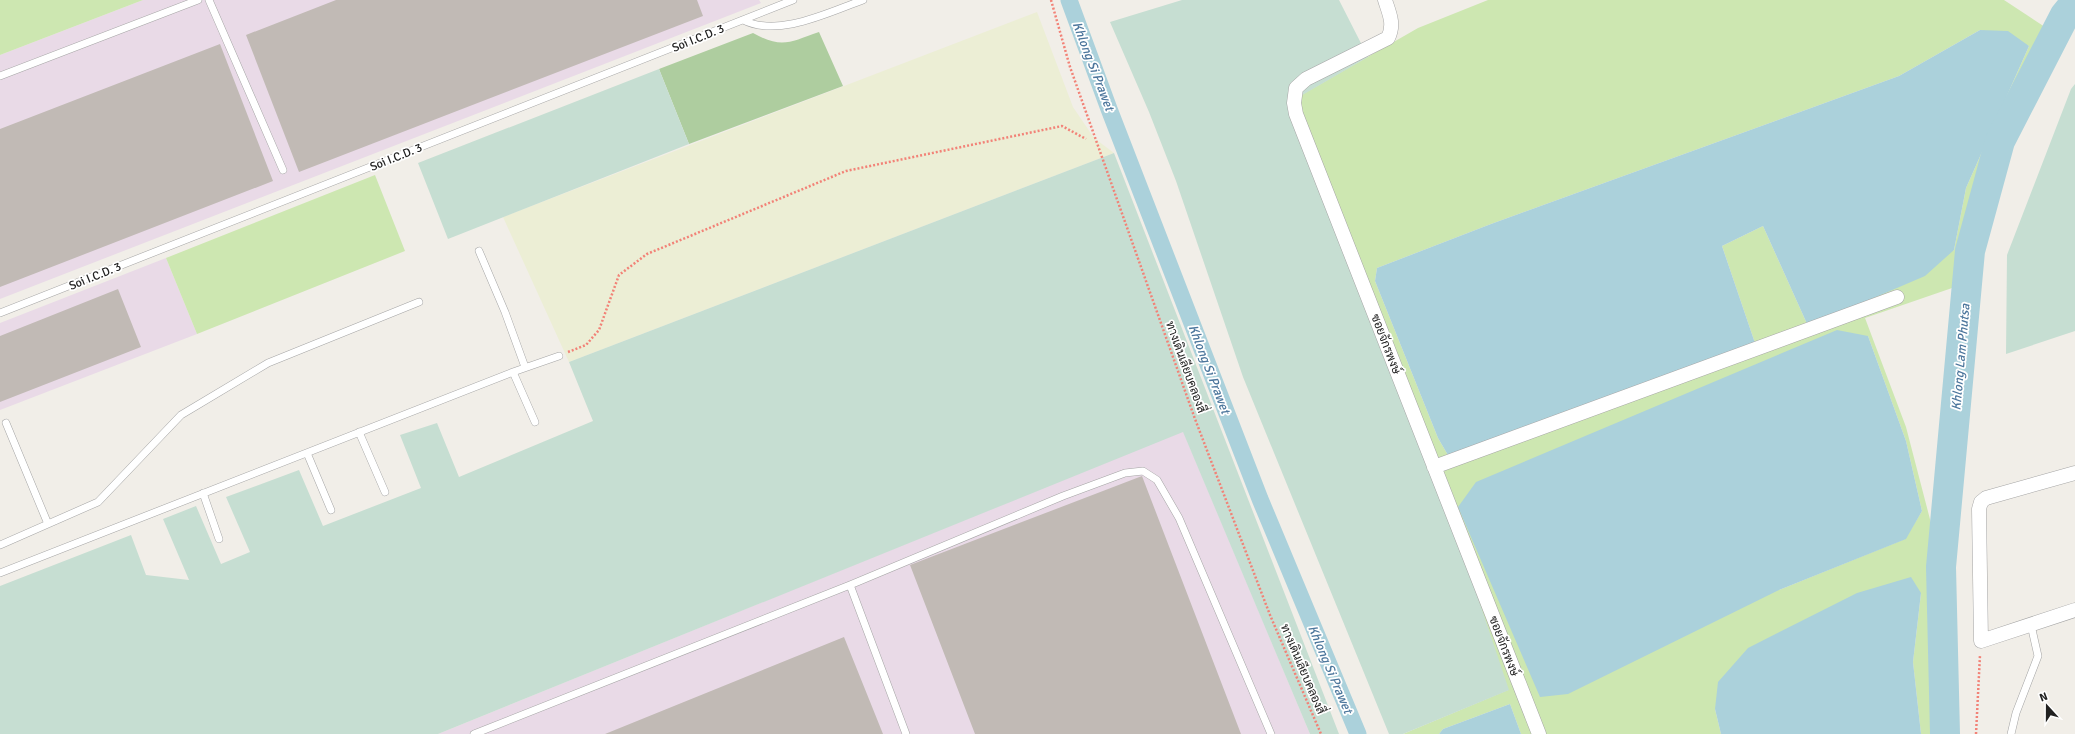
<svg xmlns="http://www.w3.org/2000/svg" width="2075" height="734" font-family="Signika,Sarabun,sans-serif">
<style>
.industrial{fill:#e9dae7}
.farmland{fill:#eceed5}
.grass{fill:#cde7b1;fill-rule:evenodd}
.forest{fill:#aecd9f}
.wetland{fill:#c6ded2}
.water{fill:#abd1db}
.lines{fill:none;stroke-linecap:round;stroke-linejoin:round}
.canal{stroke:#abd1db;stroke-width:17}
.river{stroke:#abd1db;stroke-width:30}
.building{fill:#c1bab5}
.service-casing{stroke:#a5a5a5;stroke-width:8}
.minor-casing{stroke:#a5a5a5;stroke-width:15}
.path{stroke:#f28277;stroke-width:2.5;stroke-dasharray:2 2;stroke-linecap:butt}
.service{stroke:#fff;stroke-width:7}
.minor{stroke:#fff;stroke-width:14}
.labels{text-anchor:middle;stroke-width:3.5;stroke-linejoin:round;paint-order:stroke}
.street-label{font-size:12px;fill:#212121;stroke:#fff}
.water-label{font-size:13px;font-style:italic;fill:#4c769c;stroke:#fff}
</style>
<rect width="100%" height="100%" fill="#f1eee8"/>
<path class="industrial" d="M143,0h616l2,3 -761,296v-244z
M166,258l31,76 -197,76v-87z
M1183,431l127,303h-872z"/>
<path class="farmland" d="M1037,12l36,95 21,31 20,15 -545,209 -66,-145z"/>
<path class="grass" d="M0,0h143l-143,55z
M1488,0h516l44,29 -76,176 -17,82 -90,31 41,109 26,100 14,207h-25l-8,-72 8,-69 -206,116 6,25h-200l-11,-30 -67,25 -4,5h-36l105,-44 -217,-589 127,-73zM1980,30l49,16 -63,142 -12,62 -146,76 -45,-100 -41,20 34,100 -304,116 -14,-24 -63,-157 2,-13 114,-44 408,-148zM1868,336l38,105 16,70 -17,28 -126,51z
M375,175l30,76 -208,83 -31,-76z"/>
<path class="forest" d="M819,32l24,54 -154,58 -30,-75 94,-36c29,16 37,9 66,-1z"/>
<path class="wetland" d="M1182,0h157l29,57 -76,44 142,366 75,223 -106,44h-14l-146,-357 -67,-196 -27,-69 -39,-90z
M659,69l30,75 -241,95 -30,-76z
M2075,84v247l-69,23 1,-99 64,-166z
M1114,153l225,581h-29l-127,-302 -745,302h-438v-148l131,-51 15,40 43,5 -26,-61 33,-13 25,58 29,-12 -24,-55 73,-27 24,56 98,-38 -21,-53 37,-12 22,54 134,-56 -24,-59z"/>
<path class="water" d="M1980,30l28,1 21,15 -63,142 -12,62 -29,26 -117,50 -45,-100 -41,20 34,100 -304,116 -14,-24 -63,-157 2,-13 114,-44 408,-148z
M1837,330l31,6 38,105 16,70 -16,28 -127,51 -211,104 -28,3 -82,-190 18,-25z
M1911,577l10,16 -8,69 8,72h-200l-6,-25 3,-27 30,-34 109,-55z
M1510,704l11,30h-82l4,-5z"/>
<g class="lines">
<path class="canal" d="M1069,0l40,109 151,390 98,235"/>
<path class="river" d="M1945,734l-4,-167 29,-316 30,-110 65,-126 10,-12"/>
</g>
<path class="building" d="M336,0h361l6,16 -404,156 -53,-137z
M220,44l53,137 -273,106v-158z
M118,289l23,58 -141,55v-66z
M1142,476l99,258h-266l-65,-169z
M844,637l39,97h-278z"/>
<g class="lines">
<defs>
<path id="service" d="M209,0l74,170
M743,20c35,18 86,-8 120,-20
M0,76l198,-76
M479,251l26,61 20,55
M0,313l793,-313
M513,372l22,50
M6,423l42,101
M359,432l26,60
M307,453l24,57
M203,493l16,46
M0,545l98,-43 83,-87 87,-52 151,-61
M0,573l513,-201 46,-16
M850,585l56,149
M474,734l376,-149 213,-89 62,-23 18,-2 14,9 22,38 92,216
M2011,734l5,-21 22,-57 -7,-31"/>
<path id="minor" d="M1385,0c4,13 10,24 3,38l-82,41 -10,9 -2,15 2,11 243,620
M1434,467l463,-170
M2075,473l-89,25 -5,4 -2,7 2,132 94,-31"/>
</defs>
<use href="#service" class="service-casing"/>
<use href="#minor" class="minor-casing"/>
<path class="path" d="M1051,0l19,67 125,352 75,196 51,119
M568,352l18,-7 13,-15 20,-55 28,-21 199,-83 216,-45 24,13
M1976,734l4,-79"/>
<use href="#service" class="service"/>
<use href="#minor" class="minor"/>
</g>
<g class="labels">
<g class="street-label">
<text transform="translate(698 38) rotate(-22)" y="4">Soi I.C.D. 3</text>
<text transform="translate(396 157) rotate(-22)" y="4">Soi I.C.D. 3</text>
<text transform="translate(95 276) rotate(-22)" y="4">Soi I.C.D. 3</text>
<text transform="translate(1386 344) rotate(69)" y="4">ซอยจักรพงษ์</text>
<text transform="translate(1186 367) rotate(70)" y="4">ทางเดินเลียบคลองสี่</text>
<text transform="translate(1504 646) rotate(69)" y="4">ซอยจักรพงษ์</text>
<text transform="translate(1303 669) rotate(67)" y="4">ทางเดินเลียบคลองสี่</text>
</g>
<g class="water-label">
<text transform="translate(1094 66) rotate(69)" y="5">Khlong Si Prawet</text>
<text transform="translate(1960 357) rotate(-85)" y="5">Khlong Lam Phutsa</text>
<text transform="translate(1210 369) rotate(69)" y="5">Khlong Si Prawet</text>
<text transform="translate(1331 669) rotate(67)" y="5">Khlong Si Prawet</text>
</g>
</g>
<g transform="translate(2047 706) rotate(339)" stroke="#ffffff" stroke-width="3" paint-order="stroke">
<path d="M0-3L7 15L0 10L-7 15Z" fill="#212121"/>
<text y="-6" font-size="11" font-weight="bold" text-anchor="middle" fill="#212121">N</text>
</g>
</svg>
